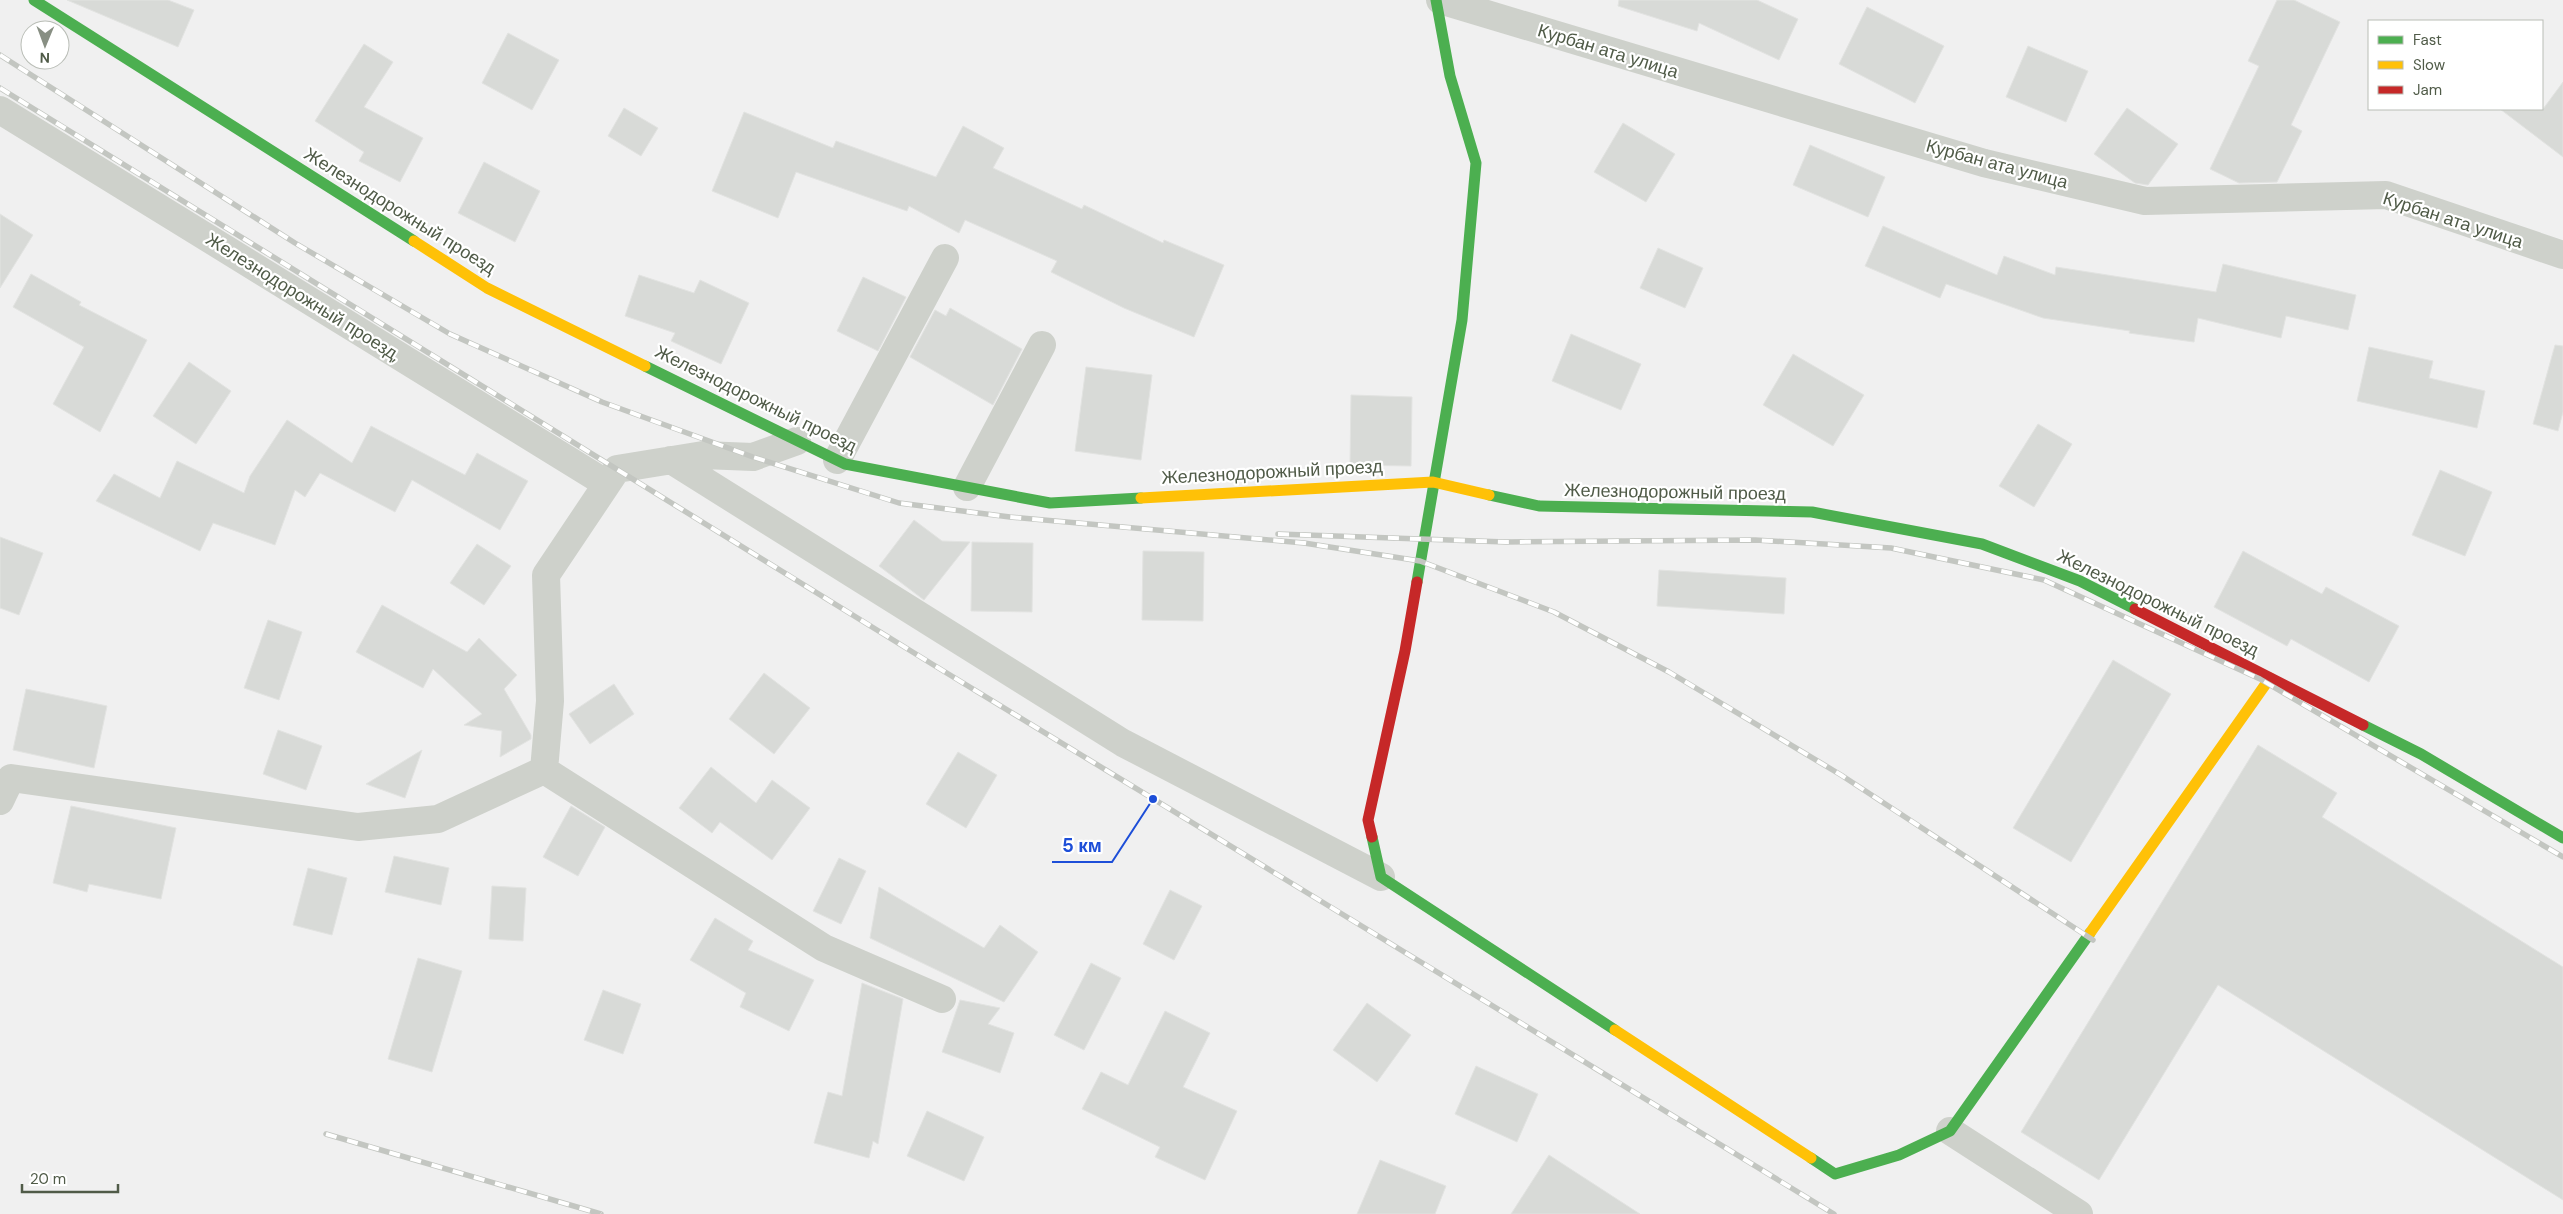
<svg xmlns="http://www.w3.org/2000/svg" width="2563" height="1214" font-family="'DM Sans',sans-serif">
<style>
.building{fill:#d8dad7;stroke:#e2e3e1}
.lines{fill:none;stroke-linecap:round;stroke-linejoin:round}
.street{stroke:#ced1cb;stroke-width:28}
.fast{stroke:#4caf50;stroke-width:11}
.slow{stroke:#ffc107;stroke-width:11}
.jam{stroke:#c62828;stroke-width:11}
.rail-casing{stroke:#c3c6c1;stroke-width:5.5}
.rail{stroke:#fff;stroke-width:4;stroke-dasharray:11;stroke-linecap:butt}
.labels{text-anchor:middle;stroke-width:4.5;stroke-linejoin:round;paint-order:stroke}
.street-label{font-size:18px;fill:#505b48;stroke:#fff}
.leader{fill:none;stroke:#1d4ed8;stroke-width:2}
.callout-dot{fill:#1d4ed8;stroke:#fff;stroke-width:2}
.callout-label{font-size:19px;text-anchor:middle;font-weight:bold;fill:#1d4ed8;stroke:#fff;stroke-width:4.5;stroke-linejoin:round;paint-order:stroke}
</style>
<rect width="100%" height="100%" fill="#f0f0f0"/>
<path class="building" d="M67,0h101l26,10 -16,37z
M1619,0h138l41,19 -19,41 -80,-37 -2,8 -79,-25z
M2277,0h17l46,22 -49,103 11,6 -25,51 -38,1 -29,-14 49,-103 -11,-5z
M1867,7l77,39 -29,57 -76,-39z
M508,33l51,27 -27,50 -50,-27z
M364,44l29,18 -29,45 59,31 -23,44 -41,-21 5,-9 -49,-31z
M2028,46l60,25 -22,51 -60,-25z
M2563,82v75l-63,-48h43z
M624,108l34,20 -17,28 -33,-20z
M2127,108l51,36 -30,41 -13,-2 -41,-29z
M744,112l89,36 3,-7 100,36 27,-51 41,22 -11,20 89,41 2,-4 79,38 1,-3 60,25 -30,72 -70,-29 -73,-36 6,-11 -92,-41 -6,13 -50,-27 -2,5 -111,-39 -18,46 -66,-27z
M1623,123l52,31 -29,48 -52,-30z
M1810,145l75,32 -17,40 -75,-32z
M484,162l56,29 -25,51 -57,-29z
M0,214l33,21 -33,53z
M1883,226l114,49 7,-19 51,19 1,-8 160,25 7,-28 133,31 -8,35 -62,-14 -5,22 -83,-20 -4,24 -65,-9 1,-2 -87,-13 -97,-34 -6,14 -75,-32z
M1658,248l45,20 -18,40 -45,-20z
M31,274l50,28 -2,3 68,35 -47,92 -47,-28 31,-57 -71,-40z
M639,275l55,18 6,-13 49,23 -28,61 -50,-23 4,-8 -50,-17z
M863,277l43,20 -28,54 -41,-20z
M950,308l72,41 -29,56 -83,-48 25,-47 11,6z
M1571,334l70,30 -20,46 -69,-29z
M2555,345l8,1v66l-5,19 -25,-7z
M2369,347l64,14 -4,17 56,13 -8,37 -120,-27z
M1793,354l71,41 -31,51 -70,-41z
M189,362l42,29 -35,53 -43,-28z
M1086,367l66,8 -11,85 -66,-9z
M1351,395l61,2 -1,69 -61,-1z
M287,420l65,43 19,-37 94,49 12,-22 51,28 -28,49 -88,-50 -17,32 -75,-39 -15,24 -10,-7 -20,55 -62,-22 -13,28 -104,-50 18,-27 46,24 17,-37 67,32 6,-17z
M2038,424l34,20 -38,63 -35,-21z
M2440,470l52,22 -27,64 -53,-21z
M914,520l28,21 28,1 -46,58 -45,-34z
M0,537l43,16 -24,62 -19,-7z
M972,542l61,1 -1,69 -61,-1z
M477,544l34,22 -27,39 -34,-22z
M1143,551l61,1 -1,69 -61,-1z
M2243,551l79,43 4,-7 73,39 -30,56 -78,-43 -4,7 -73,-39z
M1659,570l127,8 -2,36 -127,-8z
M382,605l85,47 12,-14 38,37 -13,14 27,46v4l-31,18 2,-26 -38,-6 18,-11 -49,-45 -10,19 -67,-36z
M268,620l34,12 -23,68 -35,-12z
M2113,660l58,34 -100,168 -58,-34z
M764,673l46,35 -36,46 -45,-35z
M614,684l20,30 -44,30 -21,-30z
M26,689l81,17 -13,62 -81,-18z
M278,730l44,16 -16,44 -43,-16z
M2258,745l79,48 -15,24 241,150v233l-345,-215 -119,195 -78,-48z
M422,750l-17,48 -39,-14z
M958,752l39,23 -31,53 -40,-24z
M711,767l45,36 16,-23 38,28 -38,52 -52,-38 -8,11 -33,-25z
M71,806l105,22 -15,71 -72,-15 -2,8 -34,-9z
M571,806l34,21 -27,49 -35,-19z
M394,856l55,12 -8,37 -56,-13z
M839,858l27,13 -25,53 -28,-13z
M308,868l39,10 -15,57 -39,-10z
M492,886l34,2 -3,53 -34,-2z
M879,887l105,61 16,-23 38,27 -34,50 -134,-64z
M1170,890l32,16 -28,54 -31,-16z
M715,918l38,23 -5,9 66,30 -25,51 -49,-24 6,-14 -56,-33z
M418,958l44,13 -30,101 -44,-13z
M1091,963l30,15 -37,72 -30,-15z
M862,983l41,16 -25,145 -5,-3 -4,17 -55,-15 14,-51 14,4z
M603,990l38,14 -18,50 -39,-14z
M960,1000l40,8 -12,16 26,9 -14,40 -58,-21z
M1367,1003l44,32 -34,47 -44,-32z
M1165,1011l45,22 -27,54 54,24 -32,69 -50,-23 5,-10 -78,-38 19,-37 27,13z
M1476,1066l62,28 -21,48 -62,-28z
M927,1111l57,26 -20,44 -57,-25z
M1549,1155l91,59h-129z
M1380,1160l66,26 -11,28h-78z"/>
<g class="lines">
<path class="street" d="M1440,0l544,163 161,38 241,-6 177,60
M0,110l607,374
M671,460l452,283 258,134
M837,460l108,-202
M967,487l75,-142
M544,770l280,178 118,51
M0,801l11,-23 347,49 80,-8 106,-49 6,-69 -4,-126 71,-106 86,-14 50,2 44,-16
M1950,1131l129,83"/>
<path class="fast" d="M34,0l380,241
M645,366l200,98 205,39 91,-5
M1489,495l50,11 273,6 170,32 98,37 55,28
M1417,582l45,-262 14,-157 -26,-87 -14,-76
M2363,725l58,29 142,84
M1372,837l9,40 234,153
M1811,1158l24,16 64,-19 51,-24 140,-198"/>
<path class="slow" d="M414,241l73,47 158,78
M1141,498l292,-16 56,13
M2090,933l180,-255
M1615,1030l196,128"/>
<path class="jam" d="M2135,609l228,116
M1372,837l-4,-17 37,-169 12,-69"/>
<defs>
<path id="rail" d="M0,55l295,188 155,91 152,68 151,55 146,46 111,14 294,26 116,18 134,51 115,60 172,103 252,165
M0,88l932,576 902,550
M1278,534l228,8 249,-2 136,8 153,32 216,99 303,178
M326,1134l275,80"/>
</defs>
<use href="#rail" class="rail-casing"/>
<use href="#rail" class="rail"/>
</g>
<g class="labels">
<g class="street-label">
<text transform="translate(1608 51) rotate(17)" y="6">Курбан ата улица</text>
<text transform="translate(1997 164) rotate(15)" y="6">Курбан ата улица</text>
<text transform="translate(400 211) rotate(32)" y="6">Железнодорожный проезд</text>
<text transform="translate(2453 220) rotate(18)" y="6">Курбан ата улица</text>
<text transform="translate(303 297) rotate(32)" y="6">Железнодорожный проезд,</text>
<text transform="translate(756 399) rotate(26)" y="6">Железнодорожный проезд</text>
<text transform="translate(1272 472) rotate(-3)" y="6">Железнодорожный проезд</text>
<text transform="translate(1675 492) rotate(1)" y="6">Железнодорожный проезд</text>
<text transform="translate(2158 603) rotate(26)" y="6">Железнодорожный проезд</text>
</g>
</g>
<path class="leader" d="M1153 799L1112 862H1052"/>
<circle class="callout-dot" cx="1153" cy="799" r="5"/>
<g class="callout-label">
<text x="1082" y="852">5 км</text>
</g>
<rect x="2368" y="20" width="175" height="90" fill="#ffffff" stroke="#b9bdb6"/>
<rect x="2378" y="36" width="25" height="8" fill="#4caf50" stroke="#b9bdb6"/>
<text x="2413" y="45" font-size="15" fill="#505b48">Fast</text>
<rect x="2378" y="61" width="25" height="8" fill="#ffc107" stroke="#b9bdb6"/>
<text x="2413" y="70" font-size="15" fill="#505b48">Slow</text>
<rect x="2378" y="86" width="25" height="8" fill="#c62828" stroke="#b9bdb6"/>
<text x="2413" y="95" font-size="15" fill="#505b48">Jam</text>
<g transform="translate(45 45) rotate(181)"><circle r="24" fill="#ffffff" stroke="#b9bdb6"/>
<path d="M0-4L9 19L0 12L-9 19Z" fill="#888f83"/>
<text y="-8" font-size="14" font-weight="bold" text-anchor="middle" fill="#505b48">N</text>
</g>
<path d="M22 1184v8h96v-8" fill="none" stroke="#505b48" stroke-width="2.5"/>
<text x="30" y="1184" font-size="15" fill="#505b48" stroke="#ffffff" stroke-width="4" paint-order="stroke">20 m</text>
</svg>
